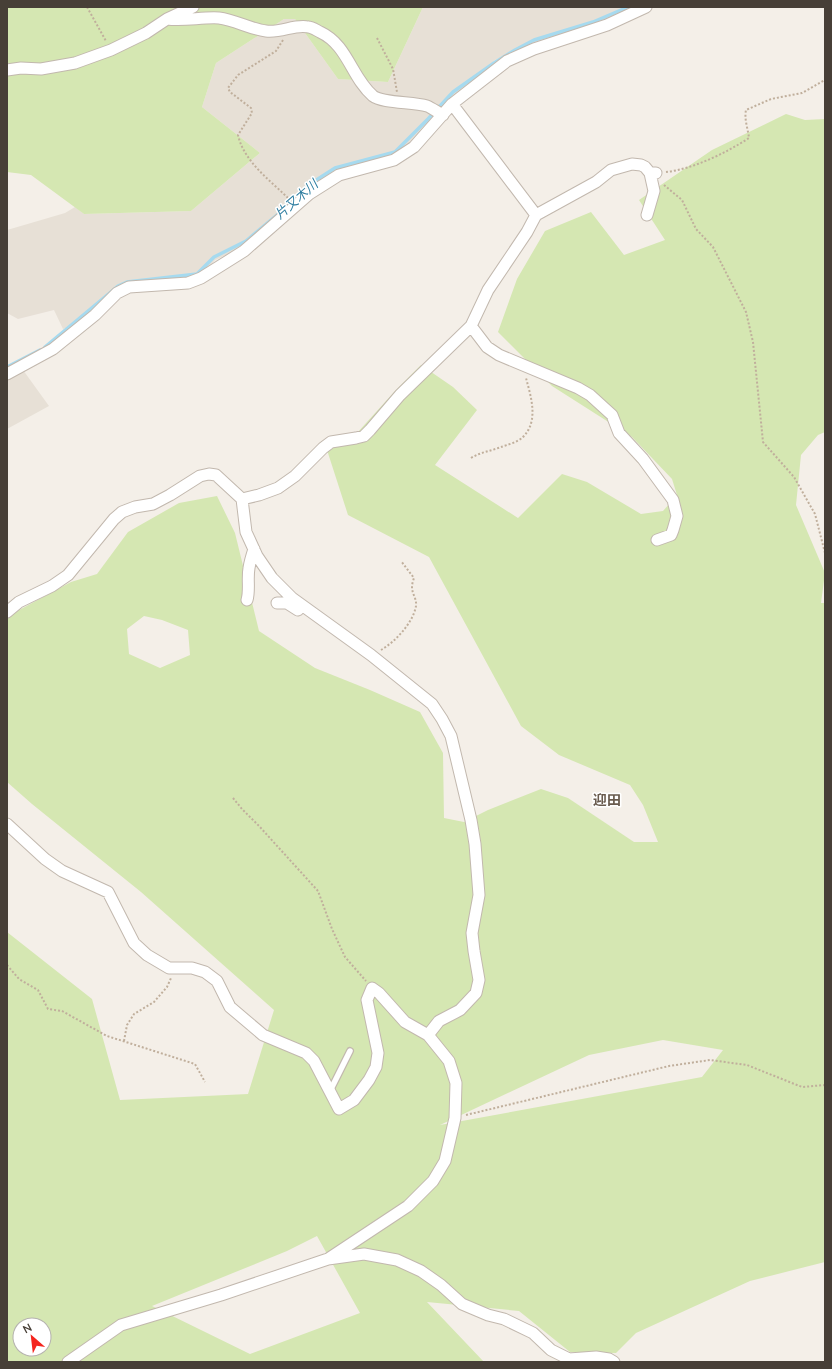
<svg xmlns="http://www.w3.org/2000/svg" width="832" height="1369" font-family="'Nunito Sans','Noto Sans JP',sans-serif">
<style>
.residential{fill:#e7e0d6}
.green{fill:#d5e7b2;fill-rule:evenodd}
.lines{fill:none;stroke-linecap:round;stroke-linejoin:round}
.stream{stroke:#a6daef;stroke-width:3.5}
.service-casing{stroke:#c2b8ae;stroke-width:8}
.minor-casing{stroke:#c2b8ae;stroke-width:13}
.path{stroke:#c0af9c;stroke-width:2;stroke-dasharray:2 2;stroke-linecap:butt}
.service{stroke:#fff;stroke-width:5.5}
.minor{stroke:#fff;stroke-width:11}
.labels{text-anchor:middle;stroke-width:3;stroke-linejoin:round;paint-order:stroke}
.water-label{font-size:13px;font-style:italic;fill:#2f7ea1;stroke:#fff}
.quarter-label{font-size:14px;font-weight:bold;fill:#695b4e;stroke:#fff}
</style>
<rect width="100%" height="100%" fill="#f4efe8"/>
<path class="residential" d="M423,7h215l-46,20 -26,6 -30,9 -41,18 -46,40 -37,44 -11,8 -12,4 -51,15 -90,74 -33,15 -12,14 -9,5 -67,5 -46,39 -18,6 -9,-19 -36,9 -11,-6v-83l24,-7 34,-10 10,-6 9,7 107,-3 69,-58 -58,-46 14,-44 68,-44h11l43,60 50,3z
M23,370l26,36 -42,23v-51z"/>
<path class="green" d="M7,7h416l-35,75 -50,-3 -43,-60h-11l-68,44 -14,44 58,46 -69,58 -107,3 -53,-39 -24,-3z
M786,114l19,6 20,-1v313l-7,3 -17,20 -5,50 29,68 -4,30h4v659l-75,19 -114,52 -20,20 -46,-1 -51,-41 -92,-9 57,60h-477v-430l85,67 28,101 128,-6 26,-84 -133,-118 -109,-88 -25,-22v-163l3,-4 61,-33 26,-8 31,-42 51,-29 38,-7 18,37 24,98 56,37 55,22 50,22 23,41 1,65 20,4 24,-12 53,-21 27,9 66,44h24l-15,-37 -13,-20 -71,-30 -38,-29 -92,-169 -81,-42 -21,-65 21,-7 47,-52 26,-26 32,22 24,23 -42,55 83,53 44,-44 25,8 54,32 22,-3 14,-16 -5,-16 -40,-42 -80,-51 -54,-54 19,-53 28,-48 46,-19 33,43 41,-15 -26,-40 73,-50zM144,616l18,4 26,10 2,25 -30,13 -31,-14 -2,-25zM663,1040l60,10 -21,27 -262,48 149,-70zM317,1236l43,77 -110,41 -98,-48 135,-55zM20,1325h24v24h-24z"/>
<g class="lines">
<path class="stream" d="M297,198l10,-12 28,-18 60,-16 33,-33 25,-27 41,-29 21,-13 19,-10 59,-18 35,-15
M45,347l73,-61 9,-4 70,-8 17,-17 32,-16 43,-36
M7,367l33,-17"/>
<defs>
<path id="service" d="M330,1091l20,-40"/>
<path id="minor" d="M167,19c18,2 35,-2 52,-1 16,2 31,11 47,13 15,2 29,-7 42,-4 4,0 8,3 12,5 28,13 31,45 53,64 9,7 40,6 54,10 5,2 10,6 16,9
M7,70l14,-2 20,1 34,-6 36,-13 35,-17 21,-14 26,-12
M452,104l84,111
M647,215l7,-24 -4,-18
M471,326l16,21 12,8 79,33 12,7 22,20 7,18 24,26 30,41 4,16 -4,14 -2,5 -14,5
M7,374l46,-25 42,-34 22,-22 12,-6 59,-4 13,-5 43,-27 65,-57 30,-19 55,-15 20,-13 38,-43 55,-43 27,-12 73,-24 39,-18
M242,499l17,-4 19,-7 17,-12 28,-28 8,-6 25,-4 8,-2 6,-6 30,-35 71,-69 17,-36 39,-58 9,-17 60,-33 15,-12 21,-6 9,1 4,2 5,6h6
M247,600c3,-10 0,-21 2,-32 1,-7 3,-13 5,-19
M277,603h10l11,7
M7,612l12,-10 33,-16 16,-11 46,-56 8,-7 13,-5 18,-3 17,-9 30,-19 9,-2 7,1 26,24 4,33 11,24 15,22 20,20 79,57 61,49 10,15 9,17 20,84 4,24 4,51 -7,38 2,18 5,29 -3,13 -16,17 -21,11 -11,14
M7,824l38,35 17,12 46,21 26,51 13,12 22,13h23l13,4 12,9 13,26 33,28 43,18 8,8 25,48 15,-9 15,-20 7,-13 2,-14 -11,-53 5,-12 7,5 26,29 23,13 21,26 7,22 -1,35 -10,43 -12,20 -25,25 -80,53
M68,1362l53,-37 100,-30 107,-36 36,-5 33,6 24,11 20,14 21,19 26,11 16,4 29,14 18,17 18,9 27,-2 13,2 5,3"/>
</defs>
<use href="#service" class="service-casing"/>
<use href="#minor" class="minor-casing"/>
<path class="path" d="M87,7l19,34
M377,38l16,31 4,23
M283,40l-7,11 -38,24 -10,13 2,4 21,16 1,5 -14,22c6,27 32,45 51,64
M666,172c27,-3 60,-19 83,-34 -1,-9 -5,-19 -3,-28l25,-11 31,-6 23,-13
M664,185l18,15 14,29 17,18 33,65 7,30 10,100 31,35 21,37 10,39
M471,458c10,-6 20,-7 30,-11 6,-2 17,-5 22,-10 16,-16 8,-40 3,-59
M381,650c14,-8 32,-27 35,-44 1,-7 -4,-12 -4,-19 0,-3 1,-6 2,-9l-13,-17
M233,798l9,11 17,17 59,65 14,38 13,28 21,24
M7,965l12,14 19,11 10,19 14,2 45,25 88,28 10,18
M124,1041l3,-16 7,-11 20,-12 13,-15 4,-9
M466,1115l203,-49 41,-6 37,5 55,22 23,-2"/>
<use href="#service" class="service"/>
<use href="#minor" class="minor"/>
</g>
<g class="labels">
<g class="water-label">
<text transform="translate(296 199) rotate(-41)" y="5">片又木川</text>
</g>
<g class="quarter-label">
<text x="607" y="805">迎田</text>
</g>
</g>
<rect width="832" height="1369" fill="none" stroke="#473f37" stroke-width="16"/>
<g transform="translate(32 1337) rotate(332)"><circle r="19" fill="#ffffff" stroke="#b5b2af"/>
<path d="M0-3L7 15L0 10L-7 15Z" fill="#f4251e"/>
<text y="-6" font-size="11" font-weight="bold" text-anchor="middle" fill="#473f37">N</text>
</g>
</svg>
